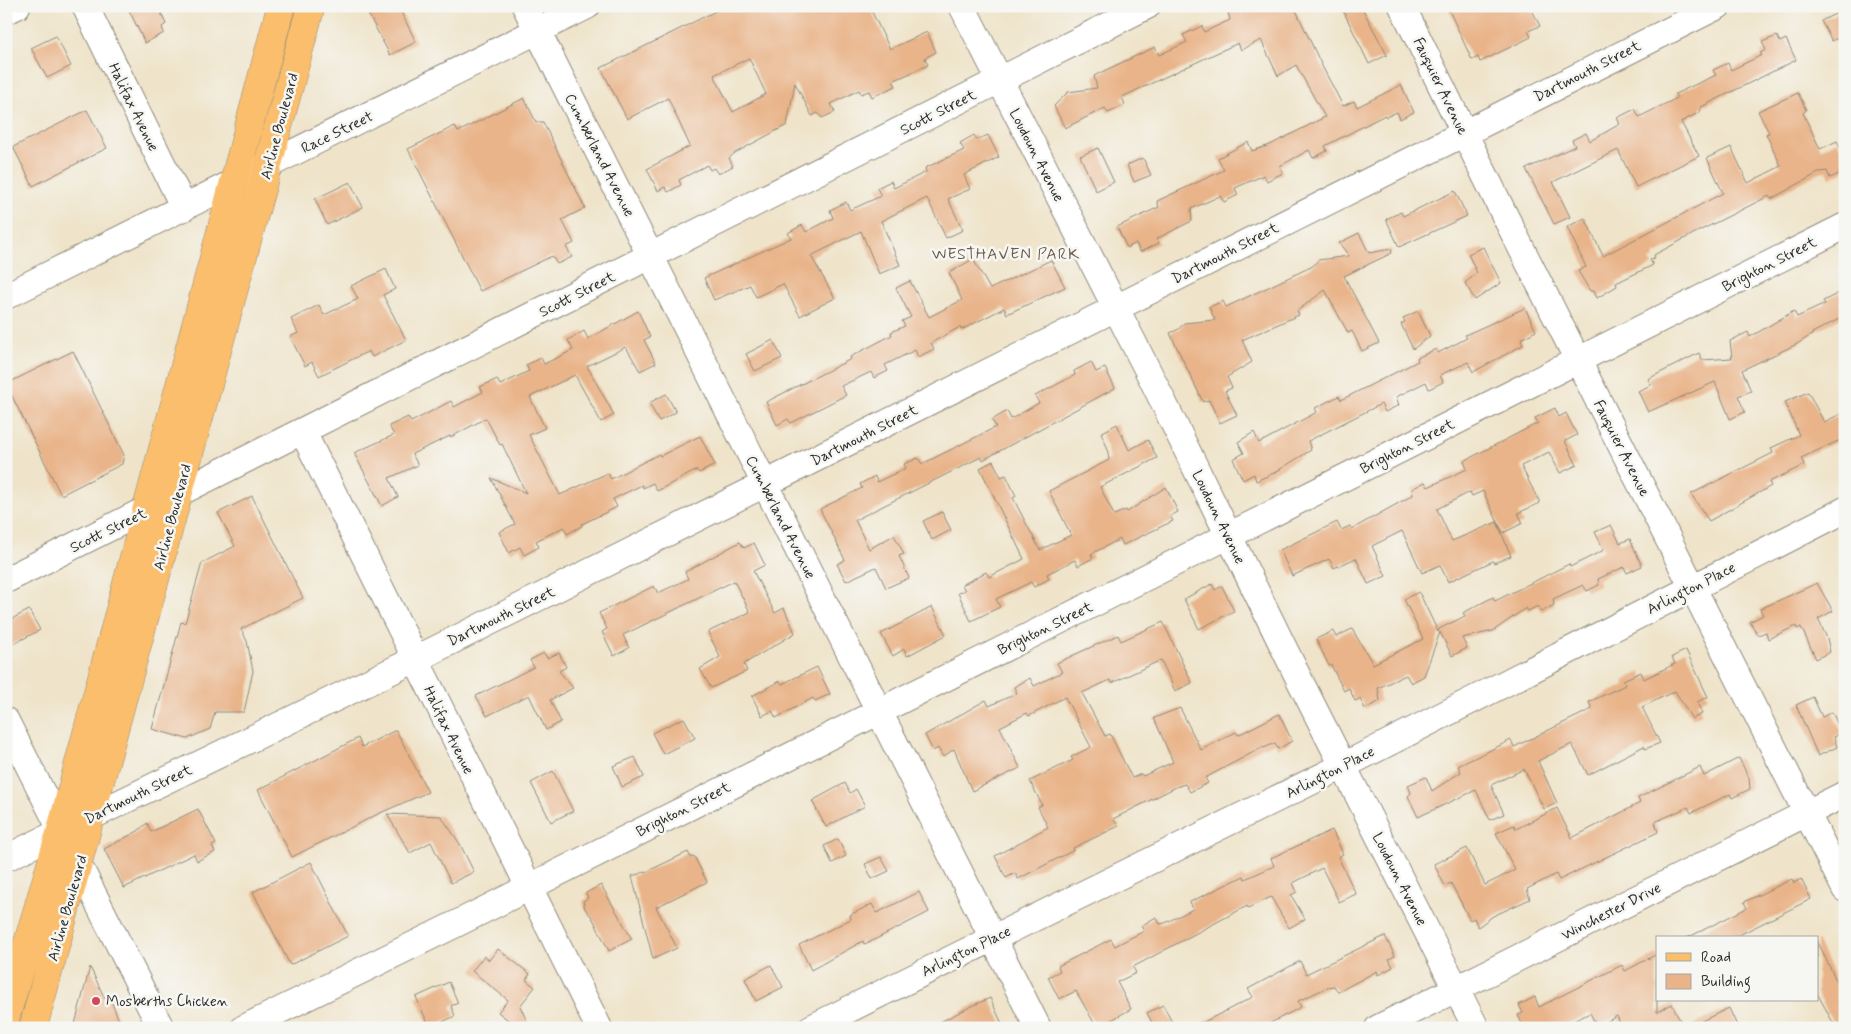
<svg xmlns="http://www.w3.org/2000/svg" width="1851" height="1034" font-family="Mynerve,sans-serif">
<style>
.building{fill:#e9b489;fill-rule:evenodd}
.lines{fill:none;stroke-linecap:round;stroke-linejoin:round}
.minor-casing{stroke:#8d887a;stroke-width:28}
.major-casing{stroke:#8d887a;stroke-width:29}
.minor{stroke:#fff;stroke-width:26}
.major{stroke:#fabe6d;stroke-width:28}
.poi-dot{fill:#d1495b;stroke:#f6f6f2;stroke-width:2}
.labels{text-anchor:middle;stroke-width:5;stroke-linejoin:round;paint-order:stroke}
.street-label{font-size:15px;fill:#2b2b2b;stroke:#f6f6f2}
.poi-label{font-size:15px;fill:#2b2b2b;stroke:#f6f6f2;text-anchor:start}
.neighbourhood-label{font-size:16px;letter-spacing:1px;fill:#6e5b4c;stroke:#f6f6f2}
</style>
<rect width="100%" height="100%" fill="#f6f6f2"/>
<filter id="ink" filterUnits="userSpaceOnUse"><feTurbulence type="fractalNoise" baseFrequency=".02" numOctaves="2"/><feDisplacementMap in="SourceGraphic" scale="10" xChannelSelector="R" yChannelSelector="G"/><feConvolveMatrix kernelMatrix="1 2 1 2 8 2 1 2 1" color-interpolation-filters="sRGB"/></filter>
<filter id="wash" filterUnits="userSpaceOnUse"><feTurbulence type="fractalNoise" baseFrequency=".0096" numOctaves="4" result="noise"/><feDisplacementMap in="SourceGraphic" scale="20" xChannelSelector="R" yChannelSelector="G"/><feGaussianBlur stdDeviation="1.12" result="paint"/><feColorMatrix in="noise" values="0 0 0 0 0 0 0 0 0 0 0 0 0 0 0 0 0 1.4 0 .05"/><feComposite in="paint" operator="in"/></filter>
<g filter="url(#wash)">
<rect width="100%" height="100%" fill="#efe4ca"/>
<g id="blocks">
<path class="building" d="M127,6h31l8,18 -4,3 2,6 -19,10z
M364,6h34l18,36 -26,13z
M726,6h143l21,43 37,-17 9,20 -11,6 3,7 -35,16 3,5 -24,11 -3,-6 -8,3 -2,-4 -28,14 4,8 -13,6 -4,-5 -6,3 -17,-33 -8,42 -52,28 -6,5 4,8 -15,8 -4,-6 -4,2 -3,-5 -28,15 2,5 -13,7 -3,-5 -7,4 -11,-22 43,-23 -22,-48 -41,21 -26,-51zM749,58l17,36 -33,18 -19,-37z
M1239,6l5,7 13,-7h37l28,60 21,40 11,-5 3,6 44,-22 13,27 -14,7 -3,-7 -11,5 -1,-2 -60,31 2,5 -14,7 -4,-8 -29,16 3,7 -16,8 -3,-6 -29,13 3,7 -14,7 -4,-6 -29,13 1,12 -36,18 3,4 -19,9 -4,-9 -9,5 -10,-21 42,-20 -2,-6 67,-31 -6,-12 30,-16 4,9 18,-6 55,-28 -29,-52 -18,11 -17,-36 -20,10 -3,-7 -116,54 3,8 -17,8 -3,-5 -40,20 -11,-22 14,-14 29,-4 -3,-12 14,-7 47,-22 4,8 28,-13 -4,-7 19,-9 2,6 26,-12 -2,-8z
M1341,6h20l26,49 -18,9z
M1447,6h83l10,20 -12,5 3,6 -51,25 -2,-5 -6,3z
M1845,9v26l-13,6 -11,-20z
M56,36l15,30 -24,12 -16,-30z
M1777,36l3,6 6,-3 10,21 -95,47 -1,5 -19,10 18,34 -63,31 -18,-37 -65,32 17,35 -16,7 -28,-55 49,-23 -3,-6 14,-7 4,8 30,-17 -3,-6 18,-9 4,8 38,-19 -2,-4 41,-19 -3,-5 15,-7 3,7 31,-15 -2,-2 6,-3 -4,-8z
M1798,93l8,17 -3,3 17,36 17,-8 8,16v14l-15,7 -3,-7 -7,1 -49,27 -2,-3 -74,37 -41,22 1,2 -5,3 3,5 -37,18 1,3 -20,12 -3,-7h-4l-12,-20 8,-4 -19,-40 18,-9 18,38 120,-63 -16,-35 24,-11 17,36 33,-17 -15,-32 3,-1 -11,-22z
M524,98l12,24h7l42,86 -23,12 12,23 -8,4 6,10 -15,7 -5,-8 -72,35 -72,-142 47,-23 3,6z
M87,110l20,38 -74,38 -20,-39z
M974,135l3,5 11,-5 11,22 -35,18 6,14 -22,10 15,31 -17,8 -19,-40 -46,23 19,44 -21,9 -18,-43 -50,25 24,42 -35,18 -17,-32 -27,13 -6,-12 -36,15 -10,-22 87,-40 -3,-5 14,-8 4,7 27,-14 -3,-8 16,-8 4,8 31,-14 -4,-8 14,-7 3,7 32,-16 -1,-4 39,-18 -4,-7z
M1098,148l16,34 -18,9 -16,-35z
M1143,158l8,17 -17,7 -7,-17z
M350,182l13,25 -36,18 -12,-26z
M1455,191l12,25 -68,31 -13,-28 15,-7 2,4z
M1359,233l10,20 22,-4 1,4 -48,23 35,67 -17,8 -10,-20 -4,2 -23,-43 -28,21 2,4 -57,25 10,22 -25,15 5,11 -7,3 12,24 -17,8 -11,-23 -6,2 -33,-69 9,-4 5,-6 31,-3 -6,-13 14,-6 3,6 87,-41 5,-6 31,-4 -10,-13z
M1483,247l18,36 -26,17 -10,-17 12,-10 -9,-19z
M973,259l17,30 61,-29 14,27 -58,27 -3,-6 -43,22 -1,-3 -29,16 3,6 -16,8 -3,-7 -30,15 3,6 -14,7 -3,-6 -30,14 5,9 -55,28 -3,-4 -11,6 -11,-23 85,-43 -1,-2 42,-22 -1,-3 14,-6 -3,-5 9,-4 -15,-29 14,-7 19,36 33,-17 -13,-27z
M386,269l9,20 -12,6 23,45 -34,17 -3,-6 -50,25 -7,-14 -7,4 -15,-29 8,-4 -7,-14 28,-14 5,10 34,-16 -7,-13z
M1845,290v26l-33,17 1,1 -16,10 -55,26 9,21 -13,5 7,16 -15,7 -15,-37 -67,30 -10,-21 13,-6 -3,-6 51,-26 3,7 30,-2 -2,-17 18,-9 2,5 44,-26 3,6 28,-13 -2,-3z
M1525,308l11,23 -15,8 2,6 -50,27 -5,-10 -28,13 3,7 -14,7 -3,-7 -30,15 3,8 -14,7 -4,-8 -73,37 3,9 -37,23 -18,8 -2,-7 -11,6 -10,-21 11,-6 -6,-11 16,-10 5,11 58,-31 -2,-4 24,-12 2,4 77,-39 -1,-3 19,-9 2,4 29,-15 -2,-3z
M638,311l12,26 -6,3 12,23 -16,8 -14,-24 -39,19 27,49 -13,7 -26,-47 -45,22 15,31 -16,7 31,60 48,-22 3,6 48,-25 1,2 40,-20 15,29 -16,8 -2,-3 -40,21 -4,-8 -10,5 -1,-3 -29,14 4,8 -35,17v2l-15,8 -3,-7 -28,14 3,6 -15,8 -4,-8 -11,6 -10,-21 16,-8 -24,-46 35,15 -24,-49 -2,1 -14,-27 -35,19 -1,-1 -38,18 6,11 -29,13 9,19 -16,9 -28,-53 40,-18 -5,-9 19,-9 3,5 40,-21 3,6 29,-15 -3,-5 17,-8 3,6 29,-14 -3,-6 15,-7 3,6 29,-14 -5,-10 16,-9 4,8z
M1418,311l12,25 -17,13 -12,-25 4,-2 -2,-4z
M773,340l9,18 -27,13 -9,-17z
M73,351l51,104 -2,9 -61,31 -55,-111z
M1091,362l5,10 9,-4 10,20 -132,72 -2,-3 -126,63 14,29 25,-14 10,19 -5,2 10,22 -23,10 -10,-21 -30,14 -9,-17 8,-4 -25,-51 42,-21 -2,-4 15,-8 2,6 29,-14 -2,-4 14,-6 4,6 74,-37 -4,-7 15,-9 4,8 28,-16 -4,-7 40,-21 -1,-4z
M1808,392l16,30 21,-10v26l-44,20 3,7 -35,17 2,4 -62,35 -18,-27 82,-41 -2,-5 28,-13 -14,-33z
M666,394l10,18 -17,9 -10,-18z
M1555,408l4,9 7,-4 11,22 -12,6 12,24 -17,8 -11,-21 -28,14 19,37 -22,10 5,10 -20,10 -20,-42 -11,5 -2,-4 -33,17 15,32 45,-19 14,34 -17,7 -1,-2 -45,21 -8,-17 -18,8 -20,-42 -30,15 14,30 -18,8 -12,-26 -22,10 -5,-9 -37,17 -12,-26 57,-28 4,8 9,-4 2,3 61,-34 -1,-6 13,-7 3,5 39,-18 -3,-8 74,-38 -3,-5z
M1117,424l12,26 19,-10 9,18 -57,29 14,28 12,-5 1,2 39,-25 12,25 -8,4 3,5 -50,24 -3,-6 -29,15 2,4 -15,8 -3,-6 -28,14 2,5 -15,8 -3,-5 -35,17 4,8 -29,14 -13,-28 7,-3 -3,-5 24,-13 3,5 35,-18 -44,-91 13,-7 8,16 5,-2 10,21 -3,2 27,52 31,-15 -22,-44 60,-31 -2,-13 -6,-14z
M252,496l51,102 -62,31 6,12 6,30 -9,41h-29l-5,17 -23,10 -35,-10 29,-107 4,1 17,-60 33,-17 -17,-33z
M942,512l9,18 -19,10 -9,-19z
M1611,525l9,18 10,-4 12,27 -15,7 -3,-6 -26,12 1,6 -12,6 -4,-6 -30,14 1,6 -13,7 -3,-6 -10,5 -2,-3 -33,23 -31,7 5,10 -15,8 -12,-24 -16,44 -13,7 -5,-8 -28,13 2,13 -15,8 -5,-10 -5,2 -6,-13 -5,3 -13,-26 -2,1 -13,-27 17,-8 3,6 16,-8 21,35 50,-25 -19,-40 15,-7 19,40 1,-3 26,-13 -2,-3 30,-16 2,4 74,-37 1,3 34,-17 -9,-18z
M740,542l4,6 10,-5 11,22 -12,6 22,42 9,-5 11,25 -51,31 3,7 -36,17 -11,-19 20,-12 -12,-25 42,-20 -16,-31 -111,54 6,13 -15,8 -12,-24 5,-3 -8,-16 55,-27 4,7 30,-14 -3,-7z
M1817,583l16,28 -15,8 9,19 3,14 -14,7 -15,-32 -4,2 -1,-3 -28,13 -2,-7 -8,3 -8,-13 13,-7 -3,-6z
M1212,584l3,6 7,-4 12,25 -35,18 -15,-30z
M932,607l14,28 -39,21 -3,-7 -11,7 -12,-22z
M29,610l11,20 -29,15 -5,-8v-15z
M1163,622l29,61 -17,8 -14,-31 -49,23 -2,-3 -28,13 23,43 5,-2 22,44 9,-4 2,2 30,-14 -19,-44 26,-10 21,42 35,-18 2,3 41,-21 13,27 -14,8 -3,-6 -11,5 -1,-1 -58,31 3,5 -18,9 -5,-8 -9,3 -63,32 6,7 -46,22 1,2 -56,29 -3,-6 -9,5 -11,-22 53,-29 -10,-20 4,-2 -12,-24 43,-21 -2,-3 20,-10 -26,-50 -36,19 -2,-3 -27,14 20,41 -48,23 -18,-42 -11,8 -5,-9 -5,3 -8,-16 61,-35 3,6 28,-13 -3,-6 16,-9 4,8 28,-14 -5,-9 19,-9 42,-19 3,6z
M1686,650l22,47 -11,5 5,12 -10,5 -17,-28 -33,16 18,36 -15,6 -1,-3 -56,29 -16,-31 -34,17 19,42 -13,6 -20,-40 -33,16 13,29 -14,6 -14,-30 -58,27 -10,-21 3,-3 -3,-8 18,-8 6,14 29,-19 -3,-6 53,-26 3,7 78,-38 -3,-7 36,-17 -2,-5 18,-8 3,7 31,-15 -3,-7z
M544,653l3,5 12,-5 7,14 -7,4 14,17 -23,12 11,22 -15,8 -17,-35 -42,21 -11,-20 58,-29 -4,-7z
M817,667l13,27 -15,7 -2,-3 -37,20 -4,-7 -10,5 -10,-20 28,-15 2,3z
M1813,697l9,20 10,-5 10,21 -8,4 3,10 -19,9 -22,-51z
M684,718l11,20 -32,16 -11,-21z
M396,730l32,62 -50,22 -86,43 -34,-67 100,-52 4,9z
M635,757l9,20 -22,10 -9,-21z
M1739,758l10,20 1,11 -18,9 -2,-4 -39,19 -3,-6 -33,15 3,10 -99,48 -3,-6 -29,15 3,10 -37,17 -15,11 -4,-9 -4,2 -19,-37 -6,3 -11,-22 33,-16 18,37 30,-15 -19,-37 18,-8 2,4 41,-21 15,30 68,-35 -2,-5 62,-31 4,9z
M553,771l20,40 -22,11 -20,-39z
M845,783l5,10 6,-4 9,17 -39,21 -14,-26z
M198,809l18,35 -4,2 3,6 -18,9 -3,-7 -70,34 -20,-39 34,-18 9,-8 4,9z
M387,814l54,2 19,28 14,28 -23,11 -20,-41 -21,11z
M1332,830l11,24 -5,3 18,37 -17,8 -17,-34 -29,15 4,9 -6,3 14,24 -16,9 -18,-31 -23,11 -1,-2 -114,61 3,6 -19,9 14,27 -34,19 -21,-37 -17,8 -11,-22 12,-6 -2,-5 53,-27 4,7 29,-15 -3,-5 15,-9 4,7 5,-1 28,-14 -3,-7 54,-26 1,3 29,-13 -3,-8z
M838,839l8,17 -14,7 -8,-17z
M688,852l3,6 3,-2 13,26 -51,25 21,41 -24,11 -21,-83 16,-5z
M881,857l8,14 -17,8 -7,-15z
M311,862l37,74 -58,29 -37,-73z
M1792,879l2,4 7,-4 10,20 -78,39h-46l60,-30 -3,-6z
M601,885l31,54 -23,12 -17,-34 -7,-8 -2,-8 5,-3 -2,-5z
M919,892l10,20 -59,30 -6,2 -1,-3 -52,29 -12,-25 52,-26 -1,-4 22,-11 5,9z
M1385,936l10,20 -6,3 4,8 -15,8 -1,-4 -39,21 -4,-6 -6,1 -30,14 3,6 -40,21h-69l61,-31 -5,-8 52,-28 6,13z
M1817,940l25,53 3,35h-9l-19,-35z
M498,949l32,25 -4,6 9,7 -15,19 10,22h-12l-20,-16 10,-12 -36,-29 12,-15 5,4z
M1657,954v58l15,-8 12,24h-62l-5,-12 -20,11 -7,-14 -31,15h-35l-6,-13 5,-2 -4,-8 16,-8 4,10 83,-42 3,6z
M771,965l12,22 -27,14 -11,-22z
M90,967l15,32 4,-3 13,32h-48z
M449,982l9,21 -7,3 4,10 -25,12 -14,-31z
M990,998l14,30h-76l48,-24z
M1163,1005l12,23h-20l-8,-15z
M1729,1008l9,20h-51z"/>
</g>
</g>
<g filter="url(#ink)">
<use href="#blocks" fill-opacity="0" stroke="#8d887a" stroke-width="1"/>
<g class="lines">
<defs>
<path id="minor" d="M85,6l99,202
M525,6l513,1022
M962,6l190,373 149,304 175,345
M1402,6l101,206 342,677
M6,11l11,-5
M6,296l581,-290
M303,432l296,596
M6,580l1141,-574
M6,721l155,307
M6,858l408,-198 1304,-654
M244,1028l214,-105 1387,-697
M811,1028l532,-262 502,-256
M1378,1028l467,-234"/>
<path id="major" d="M6,1016l55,-186 220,-824
M33,1028l278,-1022"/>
</defs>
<use href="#minor" class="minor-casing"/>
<use href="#major" class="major-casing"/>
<use href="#minor" class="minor"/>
<use href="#major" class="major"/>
</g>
</g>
<circle class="poi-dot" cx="96" cy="1001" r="5"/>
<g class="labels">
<g class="street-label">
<text transform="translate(1587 71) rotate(-27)" y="5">Dartmouth Street</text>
<text transform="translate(1441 86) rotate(64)" y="5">Fauquier Avenue</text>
<text transform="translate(134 107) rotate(64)" y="5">Halifax Avenue</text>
<text transform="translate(938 112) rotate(-27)" y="5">Scott Street</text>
<text transform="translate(279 126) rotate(-75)" y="5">Airline Boulevard</text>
<text transform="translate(337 132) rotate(-26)" y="5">Race Street</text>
<text transform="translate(600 155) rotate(63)" y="5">Cumberland Avenue</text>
<text transform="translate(1037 155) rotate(63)" y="5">Loudoun Avenue</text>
<text transform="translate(1225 253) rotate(-27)" y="5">Dartmouth Street</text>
<text transform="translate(1769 264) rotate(-27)" y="5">Brighton Street</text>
<text transform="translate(577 294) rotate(-27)" y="5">Scott Street</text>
<text transform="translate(864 435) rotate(-27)" y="5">Dartmouth Street</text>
<text transform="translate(1407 446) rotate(-27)" y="5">Brighton Street</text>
<text transform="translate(1622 448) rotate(63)" y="5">Fauquier Avenue</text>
<text transform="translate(172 517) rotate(-75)" y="5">Airline Boulevard</text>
<text transform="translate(781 517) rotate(63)" y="5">Cumberland Avenue</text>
<text transform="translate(1219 517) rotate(64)" y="5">Loudoun Avenue</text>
<text transform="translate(108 530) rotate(-26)" y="5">Scott Street</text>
<text transform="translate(1691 588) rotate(-27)" y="5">Arlington Place</text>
<text transform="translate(501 616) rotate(-26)" y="5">Dartmouth Street</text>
<text transform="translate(1045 628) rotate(-26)" y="5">Brighton Street</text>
<text transform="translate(449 730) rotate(64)" y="5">Halifax Avenue</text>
<text transform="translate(1330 772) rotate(-27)" y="5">Arlington Place</text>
<text transform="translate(138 794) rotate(-26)" y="5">Dartmouth Street</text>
<text transform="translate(683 809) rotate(-27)" y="5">Brighton Street</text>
<text transform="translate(1400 879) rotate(63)" y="5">Loudoun Avenue</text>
<text transform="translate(67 908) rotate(-74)" y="5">Airline Boulevard</text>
<text transform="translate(1611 911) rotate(-27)" y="5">Winchester Drive</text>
<text transform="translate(966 951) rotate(-26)" y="5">Arlington Place</text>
</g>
<g class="poi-label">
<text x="106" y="1006">Mosberths Chicken</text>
</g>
<g class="neighbourhood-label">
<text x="1006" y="259">WESTHAVEN PARK</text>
</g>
</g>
<rect width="1851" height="1034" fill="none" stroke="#f6f6f2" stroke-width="25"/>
<rect x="1656" y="936" width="162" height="65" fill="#f6f6f2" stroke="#a5a5a2"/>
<rect x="1666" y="953" width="25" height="8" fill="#fabe6d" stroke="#a5a5a2"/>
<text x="1701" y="962" font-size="15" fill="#2b2b2b">Road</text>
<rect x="1666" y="974" width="25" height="15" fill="#e9b489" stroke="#a5a5a2"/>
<text x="1701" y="986" font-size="15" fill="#2b2b2b">Building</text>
</svg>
